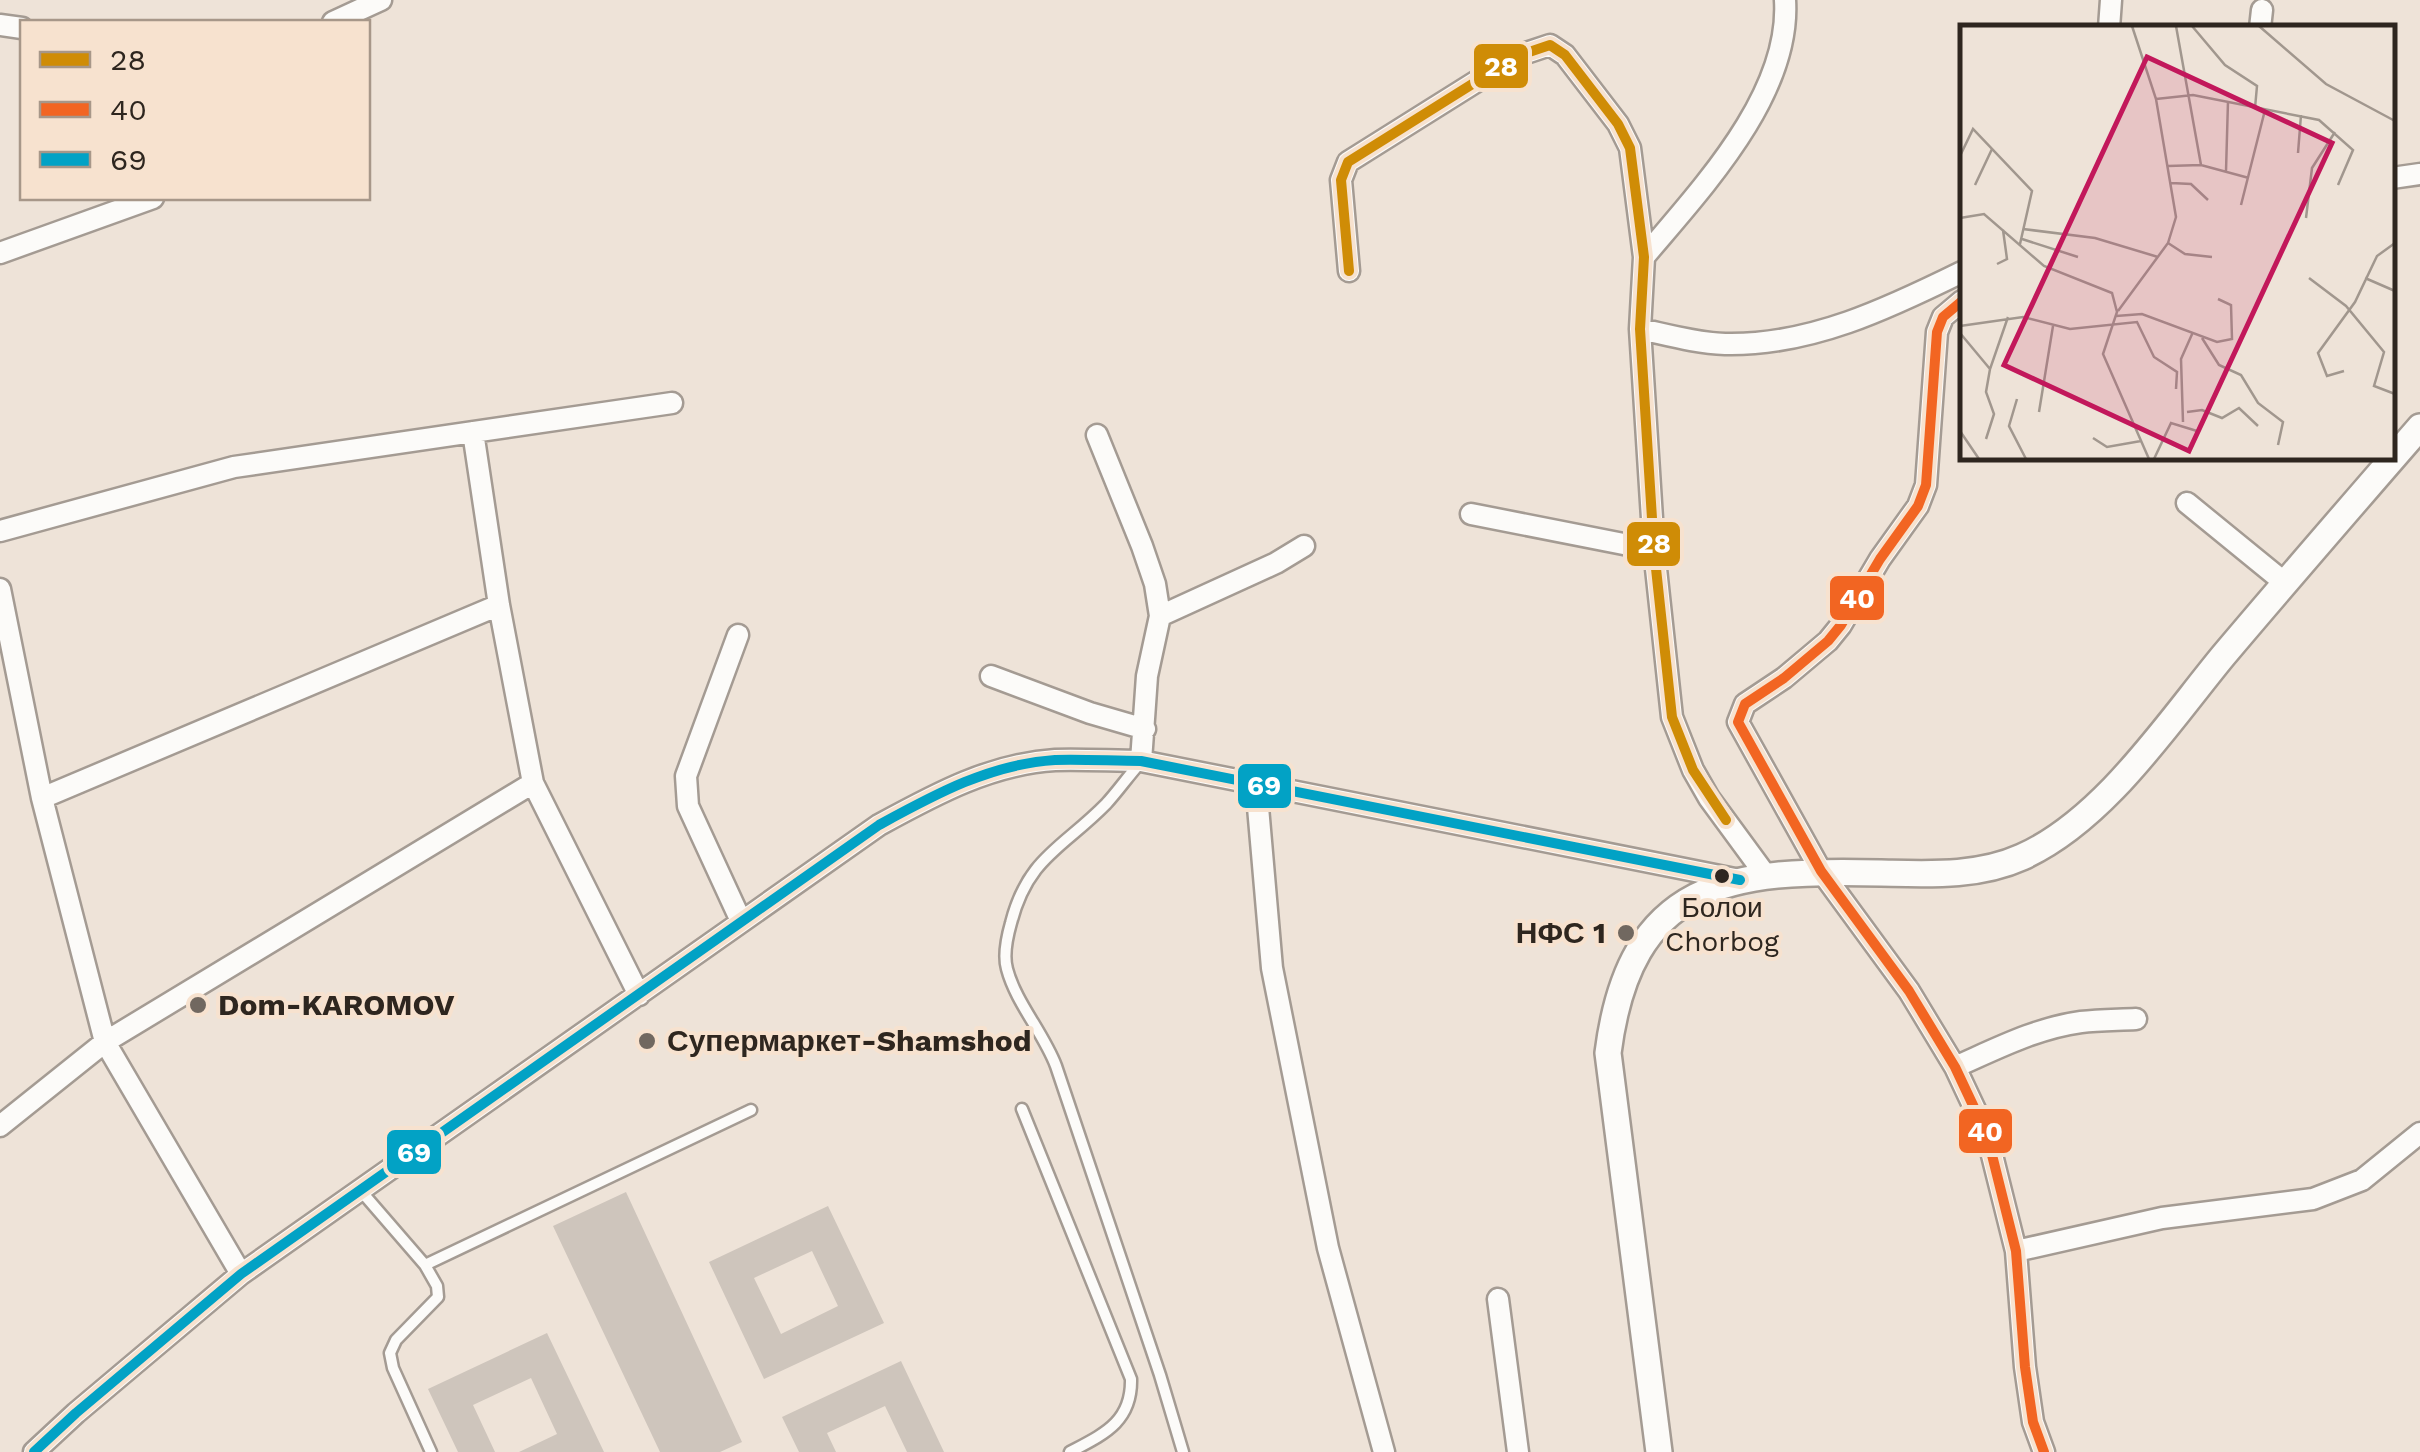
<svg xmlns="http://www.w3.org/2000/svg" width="2420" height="1452" font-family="'Work Sans',sans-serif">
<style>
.building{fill:#cec5bc;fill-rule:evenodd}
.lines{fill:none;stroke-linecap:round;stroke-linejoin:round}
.service-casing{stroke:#a49b93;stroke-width:15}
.minor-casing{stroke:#a49b93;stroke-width:25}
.tertiary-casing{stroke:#a49b93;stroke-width:30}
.service{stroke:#fcfbf9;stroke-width:10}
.minor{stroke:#fcfbf9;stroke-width:20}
.tertiary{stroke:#fcfbf9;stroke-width:25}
.bus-1-casing{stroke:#f7e2cf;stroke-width:18}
.bus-2-casing{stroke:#f7e2cf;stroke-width:18}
.bus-3-casing{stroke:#f7e2cf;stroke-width:18}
.bus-1{stroke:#cf8c06;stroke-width:10}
.bus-2{stroke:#f26522;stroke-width:10}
.bus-3{stroke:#02a2c5;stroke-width:10}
.bus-dot{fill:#2e261f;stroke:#f7e2cf;stroke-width:4}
.poi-dot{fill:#716860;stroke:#f7e2cf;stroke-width:4}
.labels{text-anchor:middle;stroke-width:8;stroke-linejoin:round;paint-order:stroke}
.bus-label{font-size:28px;fill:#2e261f;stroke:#f7e2cf}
.poi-label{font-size:30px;font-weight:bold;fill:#2e261f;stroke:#f7e2cf;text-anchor:start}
.inset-road{fill:none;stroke:#a1978e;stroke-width:2.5}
.view{fill:#c2185b;fill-opacity:0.15;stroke:#c2185b;stroke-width:5}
.inset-edge{fill:none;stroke:#2e261f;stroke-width:5}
.line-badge{stroke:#f7e2cf;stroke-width:4}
.badge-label{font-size:28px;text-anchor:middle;font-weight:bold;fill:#fff}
</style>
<rect width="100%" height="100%" fill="#eee3d8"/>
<path class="building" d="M626,1192l116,250 -22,10h-60l-107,-226z
M828,1206l56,117 -120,56 -55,-117zM812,1251l26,55 -57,28 -27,-56z
M547,1333l57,119h-85l38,-18 -26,-56 -58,27 22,47h-37l-30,-63z
M901,1361l43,91h-37l-22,-46 -58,27 9,19h-37l-17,-35z"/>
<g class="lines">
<defs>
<path id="service" d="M1141,762c-12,13 -23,29 -35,42 -43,44 -78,53 -95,119 -4,14 -8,32 -4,46 9,34 36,63 49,97l104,309 23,77
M1022,1109l109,270c1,43 -27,55 -61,73
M361,1191l64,74 326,-155
M425,1265l12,21 1,11 -42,43 -6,13 3,15 38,84"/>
<path id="minor" d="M333,22l48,-22
M0,25l22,3
M2109,28l2,-28
M2260,28l2,-18
M2392,178l28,-4
M0,253l153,-55
M1644,257c57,-68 147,-162 141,-257
M1349,271l-8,-91 7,-18 169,-106 33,-11 15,10 53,69 12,24 14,109 -4,72 14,221 18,167 21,53 16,28 58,79
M1962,301l-19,16 -6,15 -11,153 -8,21 -38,53 -39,66 -13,16 -44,37 -39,26 -7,18 83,149 88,120 46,76 32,68 29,116 9,116 8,55 11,30
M1640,329c28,6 56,14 85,15 85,2 164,-36 237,-72
M473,432l26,173 34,178 106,212
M1097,435l45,111 13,38 5,32 -13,60 -6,85
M2187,503l98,80
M1471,514l183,36
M0,531l234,-64 438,-64
M0,589l42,209 63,244 136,232
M1160,616l116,-53 28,-17
M738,635l-52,141 2,30 53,115
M991,676l99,37 55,16
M1256,784l16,184 56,280 56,204
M42,798l457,-193
M1955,1067c41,-18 81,-39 126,-45 18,-2 37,-2 55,-3
M0,1126l105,-84 428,-259
M2016,1251l146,-33 151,-19 49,-19 58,-47
M1498,1299l20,153
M34,1452l42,-39 165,-139 638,-449c55,-30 111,-61 176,-65 28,-1 58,1 86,1l599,119"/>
<path id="tertiary" d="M1659,1452l-51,-399c22,-173 121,-184 273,-180 47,1 97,4 141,-16 82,-37 145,-133 201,-201 65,-77 131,-153 197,-229"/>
</defs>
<use href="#service" class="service-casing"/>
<use href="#minor" class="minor-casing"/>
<use href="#tertiary" class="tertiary-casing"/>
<use href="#service" class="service"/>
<use href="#minor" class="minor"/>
<use href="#tertiary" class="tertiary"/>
<defs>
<path id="bus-1" d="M1349,271l-8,-91 7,-18 169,-106 33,-11 15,10 53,69 12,24 14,109 -4,72 14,221 18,167 21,53 33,50"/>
<path id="bus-2" d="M1962,301l-19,16 -6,15 -11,153 -8,21 -38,53 -39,66 -13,16 -44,37 -39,26 -7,18 83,149 88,120 46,76 32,68 29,116 9,116 8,55 11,30"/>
<path id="bus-3" d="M34,1452l42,-39 165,-139 638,-449c55,-30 111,-61 176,-65 28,-1 58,1 86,1l599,119"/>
</defs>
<use href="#bus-1" class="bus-1-casing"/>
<use href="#bus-2" class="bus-2-casing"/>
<use href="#bus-3" class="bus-3-casing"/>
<use href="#bus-1" class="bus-1"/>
<use href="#bus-2" class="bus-2"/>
<use href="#bus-3" class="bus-3"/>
</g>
<circle class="bus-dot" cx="1722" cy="876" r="9"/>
<g class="poi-dot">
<circle cx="1626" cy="933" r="10"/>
<circle cx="198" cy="1005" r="10"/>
<circle cx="647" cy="1041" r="10"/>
</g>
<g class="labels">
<g class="bus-label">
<text x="1722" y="917">Болои<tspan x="1722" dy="34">Chorbog</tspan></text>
</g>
<g class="poi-label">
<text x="1606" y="943" text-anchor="end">НФС 1</text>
<text x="218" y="1015">Dom-KAROMOV</text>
<text x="667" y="1051">Супермаркет-Shamshod</text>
</g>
</g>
<g transform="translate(1960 25)">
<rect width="435" height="435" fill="#eee3d8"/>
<path class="inset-road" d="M216,1l25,139M232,1l33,39 32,21 -2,22M299,1l67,58 69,37M196,74l37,-4 126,25 34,30 -15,35M338,128l3,-38M0,131l13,-27 59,62 -12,53M208,141l33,-1 48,13M266,146l2,-70M211,158l20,1 17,16M15,160l17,-36M281,180l24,-95M0,193l24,-4 60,52 68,27 5,19 -14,42 46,105M346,193l6,-50 23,-36M63,204l72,9 63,19M62,214l56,18M208,218l17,11 27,3M37,239l10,-5 -4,-29M349,253l37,28 38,46 -10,34 21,8M405,253l30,13M158,286l50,-68 8,-26 -20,-118 -24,-73M156,291l26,-2 75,28 15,-3 -1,-34 -13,-6M0,301l63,-9 47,12 67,-7 17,35 23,15 -1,17M0,308l30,36M242,313l17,27 22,10 17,28 25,19 -5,23M384,346l-17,5 -9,-23 37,-51 22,-46 18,-13M57,374l-8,27 17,33M79,387l14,-86M227,387l15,-2 20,8 17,-10 19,18M223,397l-2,-63 12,-27M0,406l19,28M133,413l14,9 34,-6M26,414l8,-25 -8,-22 4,-23 18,-52M194,434l17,-36 26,8"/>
<path class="view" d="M187,32l185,86 -143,308 -185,-86z"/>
<rect width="435" height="435" class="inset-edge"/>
</g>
<g class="line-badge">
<rect x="1472" y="42" width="58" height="48" rx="10" fill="#cf8c06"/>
<rect x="1625" y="520" width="57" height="48" rx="10" fill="#cf8c06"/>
<rect x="1828" y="574" width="58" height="48" rx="10" fill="#f26522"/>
<rect x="1236" y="762" width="57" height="48" rx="10" fill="#02a2c5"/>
<rect x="1957" y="1107" width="57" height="48" rx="10" fill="#f26522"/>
<rect x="385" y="1128" width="58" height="48" rx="10" fill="#02a2c5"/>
</g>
<g class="badge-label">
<text x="1501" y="76">28</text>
<text x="1654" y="553">28</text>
<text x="1857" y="608">40</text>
<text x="1264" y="795">69</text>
<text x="1985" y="1141">40</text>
<text x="414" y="1162">69</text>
</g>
<rect x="20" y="20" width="350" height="180" fill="#f7e2cf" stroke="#a79789" stroke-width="2.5"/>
<rect x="40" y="52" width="50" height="15" fill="#cf8c06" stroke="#a79789" stroke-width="2.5"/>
<text x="110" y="70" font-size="30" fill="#2e261f">28</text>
<rect x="40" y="102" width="50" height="15" fill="#f26522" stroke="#a79789" stroke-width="2.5"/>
<text x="110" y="120" font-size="30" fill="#2e261f">40</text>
<rect x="40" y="152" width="50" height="15" fill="#02a2c5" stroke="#a79789" stroke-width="2.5"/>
<text x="110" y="170" font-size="30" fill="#2e261f">69</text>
</svg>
